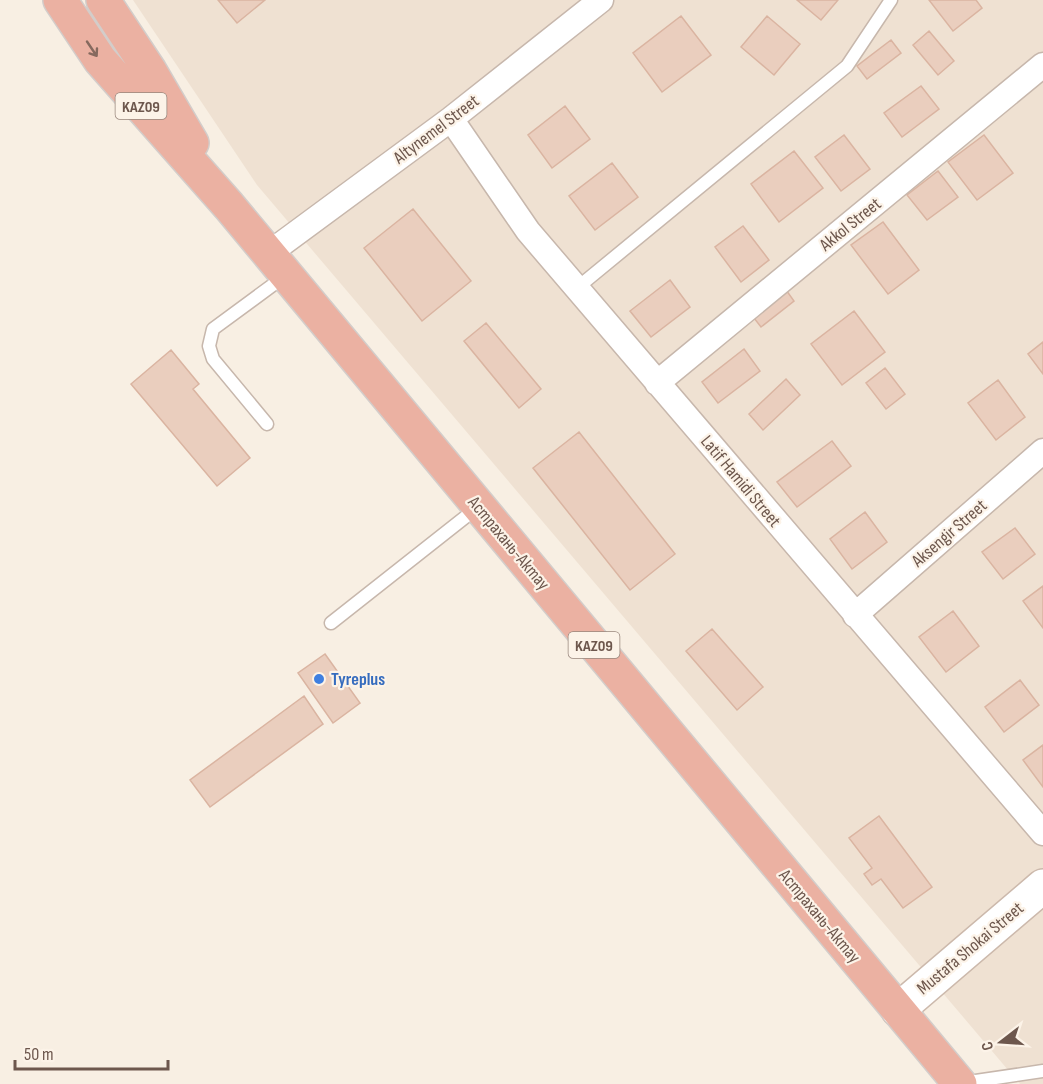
<svg xmlns="http://www.w3.org/2000/svg" width="1043" height="1084" font-family="'Sofia Sans Condensed',sans-serif">
<style>
.residential{fill:#efe1d2}
.building{fill:#eacebe;stroke:#dab4a1;stroke-width:1.5}
.lines{fill:none;stroke-linecap:round;stroke-linejoin:round}
.lane-casing{stroke:#c7b7ac;stroke-width:15}
.street-casing{stroke:#c7b7ac;stroke-width:27}
.secondary-casing{stroke:#ccb9ac;stroke-width:36}
.highway-casing{stroke:#d3cdca;stroke-width:36}
.lane{stroke:#fff;stroke-width:12}
.street{stroke:#fff;stroke-width:24}
.secondary{stroke:#fff;stroke-width:33}
.highway{stroke:#ebb1a2;stroke-width:33}
.oneway{stroke:#86695e}
.shop-dot{fill:#3f7fe0;stroke:#fcf3e8;stroke-width:2}
.labels{text-anchor:middle;stroke-width:4.5;stroke-linejoin:round;paint-order:stroke}
.shield{fill:#fcf3e8;stroke:#98867c;stroke-width:1.5}
.shield-label{font-size:16px;font-weight:bold;fill:#6d574d}
.street-label{font-size:18px;fill:#6d574d;stroke:#fcf3e8}
.shop-label{font-size:18px;font-weight:bold;fill:#366cbe;stroke:#fcf3e8;text-anchor:start}
</style>
<rect width="100%" height="100%" fill="#f8efe3"/>
<path class="residential" d="M133,0h910v1084h-23l-763,-899z"/>
<path class="building" d="M218,0h47l-28,23z
M797,0h41l-17,20z
M929,0h47l6,8 -29,23z
M681,16l30,39 -49,37 -29,-39z
M767,16l33,28 -26,31 -33,-28z
M929,31l25,30 -16,14 -25,-30z
M891,40l10,13 -34,26 -10,-13z
M921,86l18,23 -37,28 -18,-24z
M565,106l25,33 -38,29 -24,-33z
M844,135l26,34 -29,22 -26,-34z
M984,135l29,38 -36,27 -29,-38z
M794,151l29,37 -44,34 -28,-38z
M612,163l26,34 -43,33 -26,-34z
M938,171l20,26 -31,23 -20,-25z
M413,209l58,72 -49,40 -58,-73z
M883,222l36,48 -31,24 -37,-49z
M743,226l26,34 -28,22 -26,-35z
M670,280l20,27 -39,30 -21,-26z
M784,287l10,14 -33,26 -11,-14z
M854,311l31,41 -43,33 -31,-41z
M486,323l55,66 -22,19 -55,-67z
M1043,342v32l-15,-20z
M744,349l16,22 -42,32 -16,-21z
M171,350l28,34 -6,5 57,69 -33,28 -86,-102z
M885,368l20,26 -19,15 -20,-26z
M786,379l14,16 -37,35 -14,-16z
M998,380l27,37 -29,23 -28,-37z
M579,432l96,122 -45,36 -97,-122z
M832,441l19,25 -54,41 -20,-25z
M865,512l22,30 -35,27 -22,-30z
M1015,528l20,26 -32,25 -21,-27z
M1043,586v42l-20,-27z
M953,611l26,35 -33,26 -27,-35z
M712,629l51,58 -26,23 -51,-59z
M325,654l35,49 -27,20 -35,-50z
M1020,680l19,25 -35,27 -19,-25z
M304,696l19,28 -113,83 -20,-27z
M1043,745v42l-20,-27z
M879,816l53,71 -29,21 -22,-29 -9,6 -8,-11 8,-6 -23,-30z"/>
<g class="lines">
<defs>
<path id="lane" d="M577,288l270,-222 44,-66
M267,424l-54,-65 -4,-13 4,-17 72,-53
M331,623l147,-116
M962,1083l81,-12"/>
<path id="street" d="M451,119l77,112 515,602
M268,254l183,-135 150,-119
M657,383l386,-318
M855,615l188,-164"/>
<path id="secondary" d="M898,1010l145,-124"/>
<path id="highway" d="M60,0l40,60 129,146 731,878
M103,0l47,71 42,72"/>
</defs>
<use href="#lane" class="lane-casing"/>
<use href="#street" class="street-casing"/>
<use href="#secondary" class="secondary-casing"/>
<use href="#highway" class="highway-casing"/>
<use href="#lane" class="lane"/>
<use href="#street" class="street"/>
<use href="#secondary" class="secondary"/>
<use href="#highway" class="highway"/>
</g>
<defs><path id="oneway-shaft" d="M-6 0H5M1.5-3L5.5 0L1.5 3" fill="none" stroke-width="1.6" stroke-linecap="round" stroke-linejoin="round" transform="scale(1.5)"/></defs>
<use class="oneway" href="#oneway-shaft" transform="translate(92 49) rotate(56)"/>
<circle class="shop-dot" cx="319" cy="679" r="6"/>
<g class="labels">
<g class="shield">
<rect x="115.5" y="93" width="51" height="26" rx="4.5"/>
<rect x="568.5" y="632" width="51" height="26" rx="4.5"/>
</g>
<g class="shield-label">
<text x="141" y="112">KAZ09</text>
<text x="594" y="651">KAZ09</text>
</g>
<g class="street-label">
<text transform="translate(436 129) rotate(-37)" y="6">Altynemel Street</text>
<text transform="translate(850 224) rotate(-39)" y="6">Akkol Street</text>
<text transform="translate(741 481) rotate(50)" y="6">Latif Hamidi Street</text>
<text transform="translate(949 533) rotate(-41)" y="6">Aksengir Street</text>
<text transform="translate(509 543) rotate(50)" y="6">Астрахань-Актау</text>
<text transform="translate(820 916) rotate(50)" y="6">Астрахань-Актау</text>
<text transform="translate(970 948) rotate(-40)" y="6">Mustafa Shokai Street</text>
</g>
<g class="shop-label">
<text x="331" y="685">Tyreplus</text>
</g>
</g>
<g transform="translate(1001 1042) rotate(253)" stroke="#fcf3e8" stroke-width="4.5" paint-order="stroke">
<path d="M0-4.5L10 22L0 15L-10 22Z" fill="#6d574d"/>
<text y="-9" font-size="16" font-weight="bold" text-anchor="middle" fill="#6d574d">С</text>
</g>
<path d="M15 1060v9h153v-9" fill="none" stroke="#6d574d" stroke-width="3"/>
<text x="24" y="1060" font-size="18" fill="#6d574d" stroke="#fcf3e8" stroke-width="4.5" paint-order="stroke">50 m</text>
</svg>
